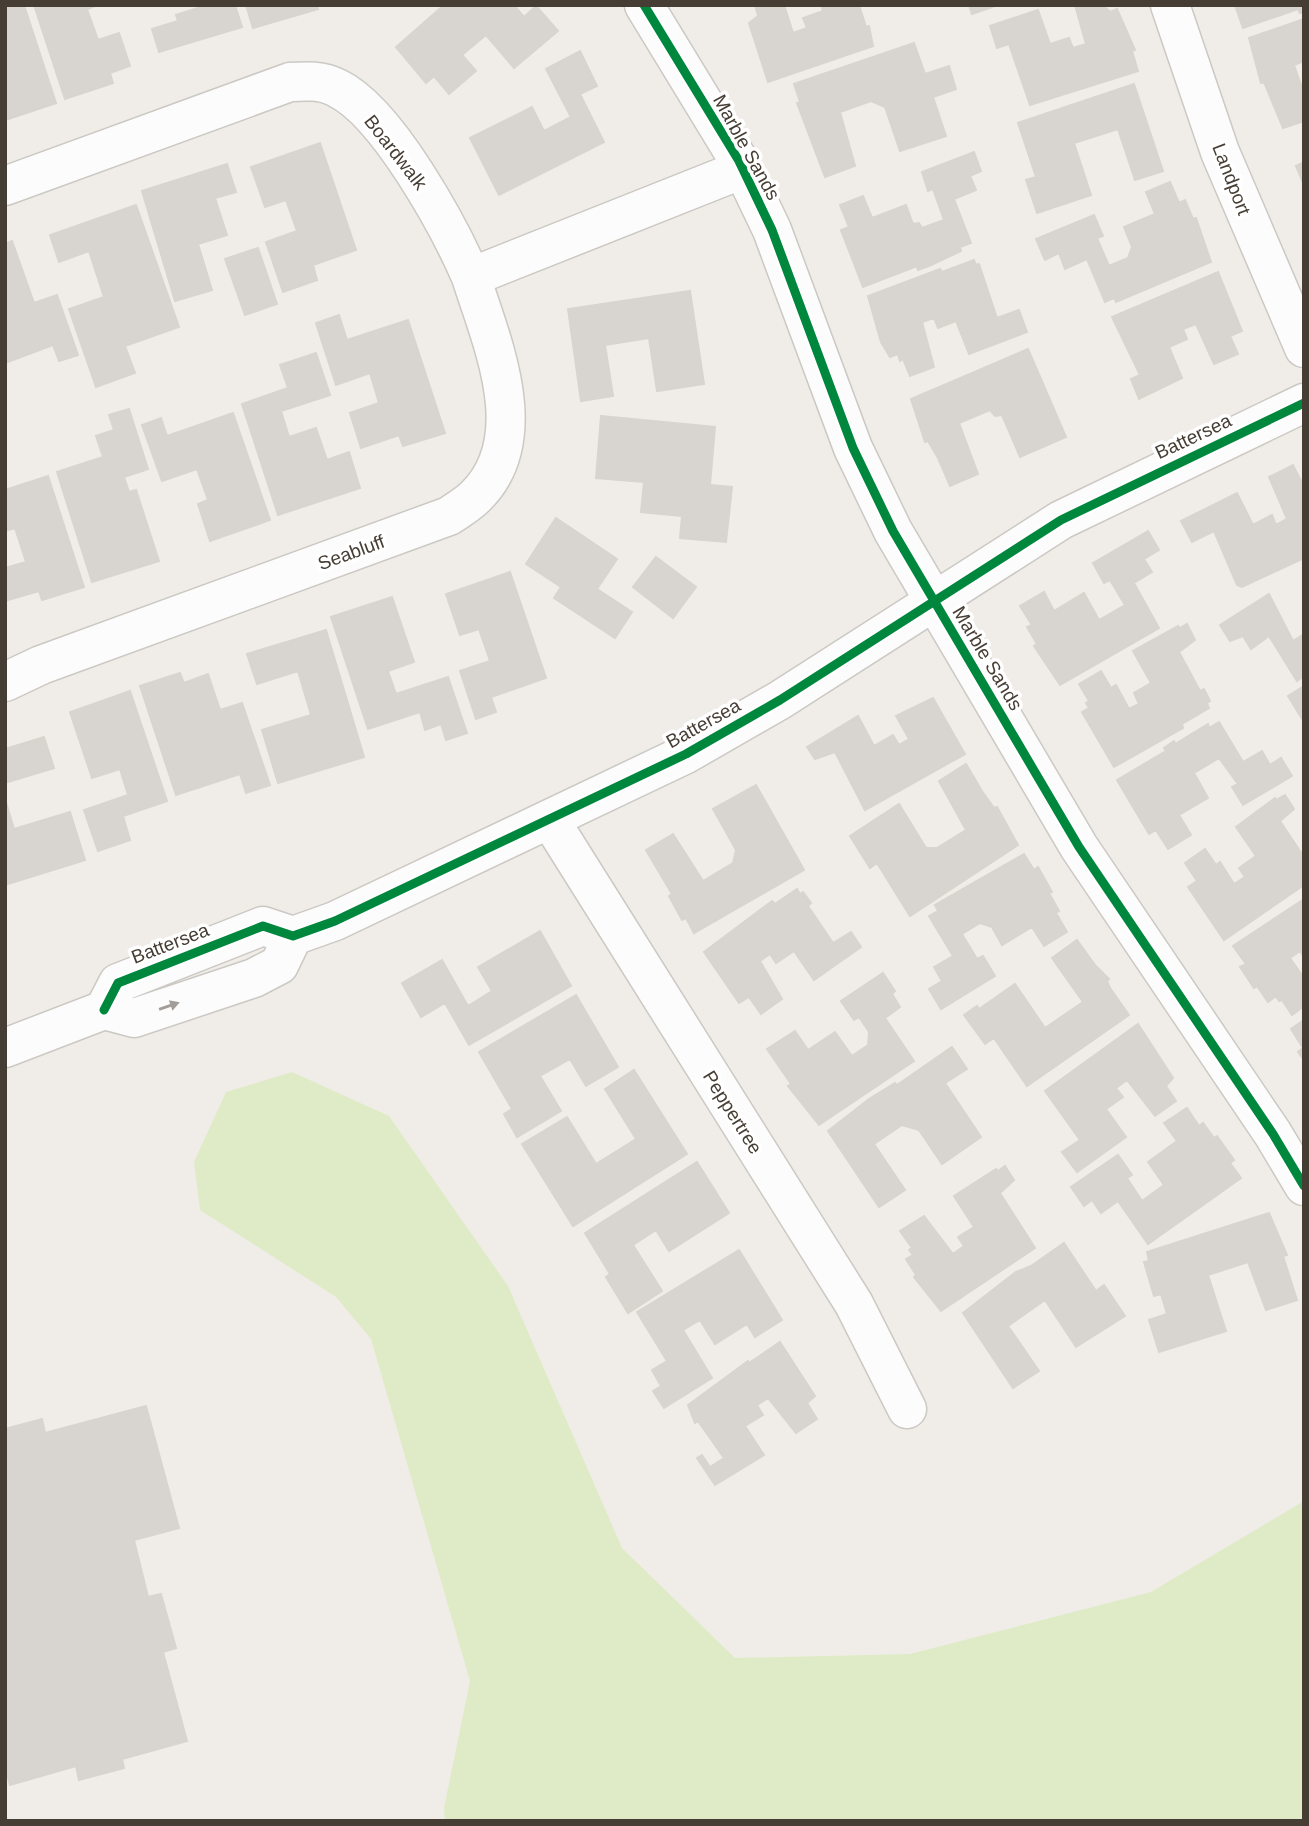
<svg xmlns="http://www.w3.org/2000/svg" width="1309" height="1826" font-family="Helvetica,sans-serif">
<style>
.green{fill:#dfebc6}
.building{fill:#d8d4cf;stroke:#d8d4ce;stroke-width:2}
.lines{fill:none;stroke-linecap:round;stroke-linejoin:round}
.street-casing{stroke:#ccc9c4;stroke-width:41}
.street{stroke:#fdfcfc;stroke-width:38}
.cycleway-casing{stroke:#fff;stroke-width:13}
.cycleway{stroke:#00873e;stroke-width:9}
.oneway{fill:#a29d98}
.labels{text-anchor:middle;stroke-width:7;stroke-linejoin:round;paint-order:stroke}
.street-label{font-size:19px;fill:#463e34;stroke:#fff}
</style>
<rect width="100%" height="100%" fill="#f0ede8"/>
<path class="green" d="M292,1072l97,44 119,170 114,262 113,110 175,-4 241,-62 153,-91v320h-859l-1,-13 26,-127 -99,-342 -35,-42 -136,-87 -6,-48 32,-70z"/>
<path class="building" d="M5,5h19l32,98 -51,17z
M34,5h64l-11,4 11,31 21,-7 11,33 -20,7 3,10 -48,16z
M197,5h38l7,22 -83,25 -7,-23 26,-8 -2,-6 22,-7z
M246,5h71l1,4 -65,19z
M444,5h70l10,12 12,-11 22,25 -44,37 -28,-33 -24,20 14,16 -27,23 -15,-18 -8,7 -30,-36z
M755,5l30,3 8,25 14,-5 -4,-10 20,-7 -2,-6h38l7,22 3,-1 4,20 -105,36 -19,-59 9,-7z
M969,5h29l-26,9z
M1075,5h28l7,7 7,-3 18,41 -3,1 6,20 -108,34 -21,-61 -12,4 -7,-22 48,-16 12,34 19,-6 4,10 13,-4z
M1235,5h69v7l-4,1 -2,-4 -55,19z
M1304,19v42l-10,4 8,23 2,33 -21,7 -19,-46 -3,1 -12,-45z
M914,43l11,31 24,-8 7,23 -23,8 13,39 -46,15 -15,-44 -14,-6 -31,11 15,54 -30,11 -28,-74 3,-1 -6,-18z
M580,51l17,35 -17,8 24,48 -105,53 -29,-57 62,-31 12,24 27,-14 -25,-48z
M1134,84l29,87 -28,9 -17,-51 -44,14 17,52 -54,18 -11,-33 10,-3 -18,-54z
M320,143l36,107 -43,15 4,15 -34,12 -17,-50 31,-11 -11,-31 -21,7 -14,-40z
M974,152l7,19 -11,5 6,14 -22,9 17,44 -11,4 1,4 -32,15 -11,4 -1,-4 -54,21 -22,-57 8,-3 -9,-22 23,-9 9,22 34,-13 7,19 6,-1 3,5 22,-8 -11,-31 -5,2 -6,-19z
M1304,162v23l-8,-19z
M227,164l9,28 -21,6 12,37 -29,9 14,46 -37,11 -33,-110z
M1170,182l9,21 6,-3 8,19 3,-1 15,44 -95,40 -2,-4 -9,4 -18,-43 -22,10 -6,-16 -14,7 -9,-21 58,-24 9,21 -6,2 12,28 19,-8 4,-11 -8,-20 31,-13 -9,-22z
M136,205l43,122 -54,19 10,27 -39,14 -27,-78 35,-12 -15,-46 -30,11 -9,-27z
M12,241l22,62 23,-8 21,60 -19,6 -6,-16 -48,18v-119z
M258,248l19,56 -32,11 -20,-56z
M974,260l2,5 3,-1 18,54 22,-8 8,22 -58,22 -13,-33 -18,7 -4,-10 -12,4 12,45 -24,9 -7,-17 -3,2 -2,-7 -8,3 -9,-15 -13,-46 72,-27 2,3z
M1218,272l24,59 -12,5 8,18 -24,10 -18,-40 -13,5 4,10 -18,8 13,31 -43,21 -8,-20 9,-4 -28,-58z
M690,291l14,93 -47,7 -8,-53 -44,7 8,51 -32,5 -13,-92z
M339,315l8,25 61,-20 37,113 -42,13 -4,-11 -38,13 -11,-35 29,-10 -9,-30 -34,12 -20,-62z
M1028,349l38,88 -46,20 -18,-42 -7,1 -5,-6 -31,13 19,51 -28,12 -12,-28 -10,-17 -3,1 -14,-43z
M316,353l14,42 -49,16 8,26 27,-9 11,32 22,-8 11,36 -82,27 -36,-111 46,-16 -8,-23z
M129,409l19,60 -24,8 5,15 7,-2 23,71 -67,21 -35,-110 46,-15 -7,-21 18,-6 -5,-15z
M233,413l37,107 -60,21 -12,-37 10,-4 -11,-31 -35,12 -20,-56 19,-7 6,18z
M601,416l114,11 -5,58 22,2 -6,55 -46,-4 2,-22 -41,-4 3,-30 -48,-4z
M1293,465l8,16 3,-1v78l-62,29 -5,-2 -23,-54 -22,11 -11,-21 56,-28 16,32 19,-10 4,10 11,-6 -18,-42z
M48,476l36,111 -42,13 -3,-9 -34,10v-33l21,-6 -11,-34 -10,3v-41z
M556,518l61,41 -20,30 35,23 -17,26 -61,-40 7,-11 -35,-23z
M1148,531l11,19 -15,9 8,13 -18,11 25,45 -99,57 -26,-39 3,-2 -10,-17 5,-2 -12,-19 24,-14 10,19 30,-18 15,27 26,-15 -15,-25 -6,3 -11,-20z
M656,557l40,30 -23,31 -40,-31z
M510,572l36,106 -55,19 5,15 -20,7 -16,-48 30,-10 -11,-32 -19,6 -14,-41z
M1269,594l24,47 11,-7v42l-7,5 -28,-45 -18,13 -8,-13 -13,5 -10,-16z
M392,597l22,65 -26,9 8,23 52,-17 19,56 -21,7 -5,-16 -16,6 -5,-18 -52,17 -37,-112z
M1187,624l8,16 -16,12 21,39 4,-2 6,12 -3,2 2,5 -27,16 1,4 -69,39 -32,-55 7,-4 -3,-5 3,-2 -10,-17 22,-13 10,17 5,-3 13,24 10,-5 -5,-11 17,-10 -18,-32 45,-25 2,2z
M326,630l38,127 -86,26 -16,-53 49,-15 -13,-44 -41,13 -10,-30z
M180,673l4,10 24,-9 12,36 22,-7 28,82 -24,8 -6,-19 -64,21 -36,-109z
M1304,686v36l-16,-26z
M130,691l37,110 -44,15 7,24 -32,11 -14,-41 44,-15 -8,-26 -28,9 -22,-66z
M933,698l32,56 -100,56 -30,-58 -20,7 -8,-12 51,-31 16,30 19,-11 6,10 10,-6 -13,-23z
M1219,722l24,40 19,-11 8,14 11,-7 11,18 -49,29 -11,-18 6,-3 -19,-26 -25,15 14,25 -29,17 12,20 -23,14 -12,-19 -7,4 -32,-54 49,-29 -2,-3 10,-7 1,3 33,-20 1,4z
M44,737l10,31 -49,15v-34z
M966,764l16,27 12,17 3,-1 21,38 -108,71 -33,-53 -7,5 -20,-32 49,-32 27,44h11l29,-18 -27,-49z
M756,785l48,85 -110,63 -8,-15 -4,2 -13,-24 3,-2 -26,-44 27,-16 30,47 30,-18 3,-13 -23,-41z
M1285,795l9,14 -14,12 24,36v28l-80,55 -36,-53 9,-6 -12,-18 20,-14 11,16 4,-3 14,22 11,-7 -6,-9 17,-12 -20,-29 39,-29 1,2z
M5,799l9,30 56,-17 15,48 -80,25z
M1024,854l10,16 4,-3 14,25 -3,1 10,18 -3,2 11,19 -23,14 -12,-19 -30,18 -10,-18 -12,-4 -18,11 15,25 6,-3 12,20 -54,33 -12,-20 13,-8 -8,-14 19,-11 -24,-40 9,-5 -3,-6z
M797,889l3,5 3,-2 8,11 -3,3 25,37 18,-11 10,15 -47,33 -20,-29 -18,12 -6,-9 -10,7 22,38 -21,15 -12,-17 -10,6 -35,-51 68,-51 3,3z
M1304,899v58l-4,-6 -10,7 14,20v28l-12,9 -10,-15 -3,1 -3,-5 -8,6 -11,-16 -3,2 -14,-21 6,-3 -13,-18z
M540,931l31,55 -102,59 -24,-42 -24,14 -19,-34 40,-23 26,46 24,-15 -14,-24z
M1077,940l18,25 14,14 -2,2 3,7 19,27 -102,71 -33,-48 -9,6 -21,-29 13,-9 2,3 36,-25 30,44 38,-26 -31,-44z
M883,973l12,18 -3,3 8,13 -15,11 29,43 -95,64 -31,-39 3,-2 -24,-35 28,-18 13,19 27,-18 17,24 16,-11 1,-13 -10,-15 -5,3 -13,-19z
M576,995l42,72 -32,19 -16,-27 -30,17 21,35 -44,26 -13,-23 8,-5 -33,-57z
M1304,1020v40l-6,-8 5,-4 -12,-19z
M1138,1024l35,54 -7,8 10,15 -21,15 -28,-36 -11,8 7,9 -17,12 20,28 -49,35 -15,-20 18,-12 -35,-49z
M952,1047l15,22 -22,14 36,54 -39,27 -23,-34 -17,-5 -28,19 31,46 -26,17 -51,-76 41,-32 26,-16 2,2z
M634,1070l53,84 -114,72 -51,-82 45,-27 29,47 40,-25 -31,-50z
M1187,1108l12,18 4,-3 11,15 3,-2 17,24 -4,3 11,15 -93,66 -30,-43 -17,12 -9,-13 -8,6 -13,-19 47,-32 14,20 -5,3 15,23 22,-16 -16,-23 29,-21 -13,-18z
M697,1162l32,51 -60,38 -13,-21 -23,15 29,46 -34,22 -22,-36 4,-3 -25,-41z
M1005,1166l9,14 -14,13 35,55 -94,63 -27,-34 2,-2 -10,-16 7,-4 -4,-5 3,-2 -12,-17 24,-15 29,38 11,-8 -6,-9 16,-10 -20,-31 42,-27 2,2z
M1269,1213l18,42 -4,1 14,44 -31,10 -18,-48 -40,13 18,56 -67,21 -10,-32 18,-6 -6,-20 -7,2 -10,-34 5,-1 -2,-9z
M1064,1243l32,48 8,-6 21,31 -49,31 -31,-47 -37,26 31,45 -26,17 -50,-75 53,-41 15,-6z
M739,1250l43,70 -27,17 -8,-13 -32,20 -15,-24 -17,10 29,48 -48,30 -11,-17 8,-5 -9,-16 15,-9 -30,-49z
M780,1342l35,54 -8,7 10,16 -21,14 -28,-35 -11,7 6,10 -18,11 19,29 -49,30 -18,-27 5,-3 8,12 14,-9 -26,-37 -3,2 -7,-18 60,-44 1,2z
M146,1406l33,122 -45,12 14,57 13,-3 15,54 -13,4 24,89 -65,18 2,9 -45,12 -3,-14 -66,19 -5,-19v-337l37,-10 3,14z"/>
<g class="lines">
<defs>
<path id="street" d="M644,5l95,156 33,69 81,218 40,83 186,316 194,287 31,52
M1170,5l50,147 84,196
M5,186l285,-104c16,-1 32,-2 47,6 50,24 112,138 134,189l272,-108
M5,682l36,-17 408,-149c9,-6 19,-12 26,-19 60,-58 17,-154 -4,-220
M550,820l304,484 53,105
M104,1010l14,-27 145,-57 30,10 42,-15 351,-167 94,-54 281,-180 243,-117
M5,1048l99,-38 30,8 120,-40 25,-13 14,-29"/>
</defs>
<use href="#street" class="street-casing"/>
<use href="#street" class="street"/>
<defs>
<path id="cycleway" d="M644,5l95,156 33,69 81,218 40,83 186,316 194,287 31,52
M104,1010l14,-27 145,-57 30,10 42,-15 351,-167 94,-54 281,-180 243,-117"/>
</defs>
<use href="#cycleway" class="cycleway-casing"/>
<use href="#cycleway" class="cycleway"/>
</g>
<defs><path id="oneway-solid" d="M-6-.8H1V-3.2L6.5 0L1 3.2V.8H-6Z" transform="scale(1.75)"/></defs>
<use class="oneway" href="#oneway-solid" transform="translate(169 1006) rotate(-19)"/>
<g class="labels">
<g class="street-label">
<text transform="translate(747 147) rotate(61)" y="7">Marble Sands</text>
<text transform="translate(396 152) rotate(52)" y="7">Boardwalk</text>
<text transform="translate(1232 179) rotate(69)" y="7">Landport</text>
<text transform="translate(1193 436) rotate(-25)" y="7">Battersea</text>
<text transform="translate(351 552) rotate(-20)" y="7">Seabluff</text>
<text transform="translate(988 658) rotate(59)" y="7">Marble Sands</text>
<text transform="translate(703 723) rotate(-29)" y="7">Battersea</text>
<text transform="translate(170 943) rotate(-21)" y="7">Battersea</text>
<text transform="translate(733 1112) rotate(58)" y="7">Peppertree</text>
</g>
</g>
<rect width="1309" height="1826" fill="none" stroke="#463e34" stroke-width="14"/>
</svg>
